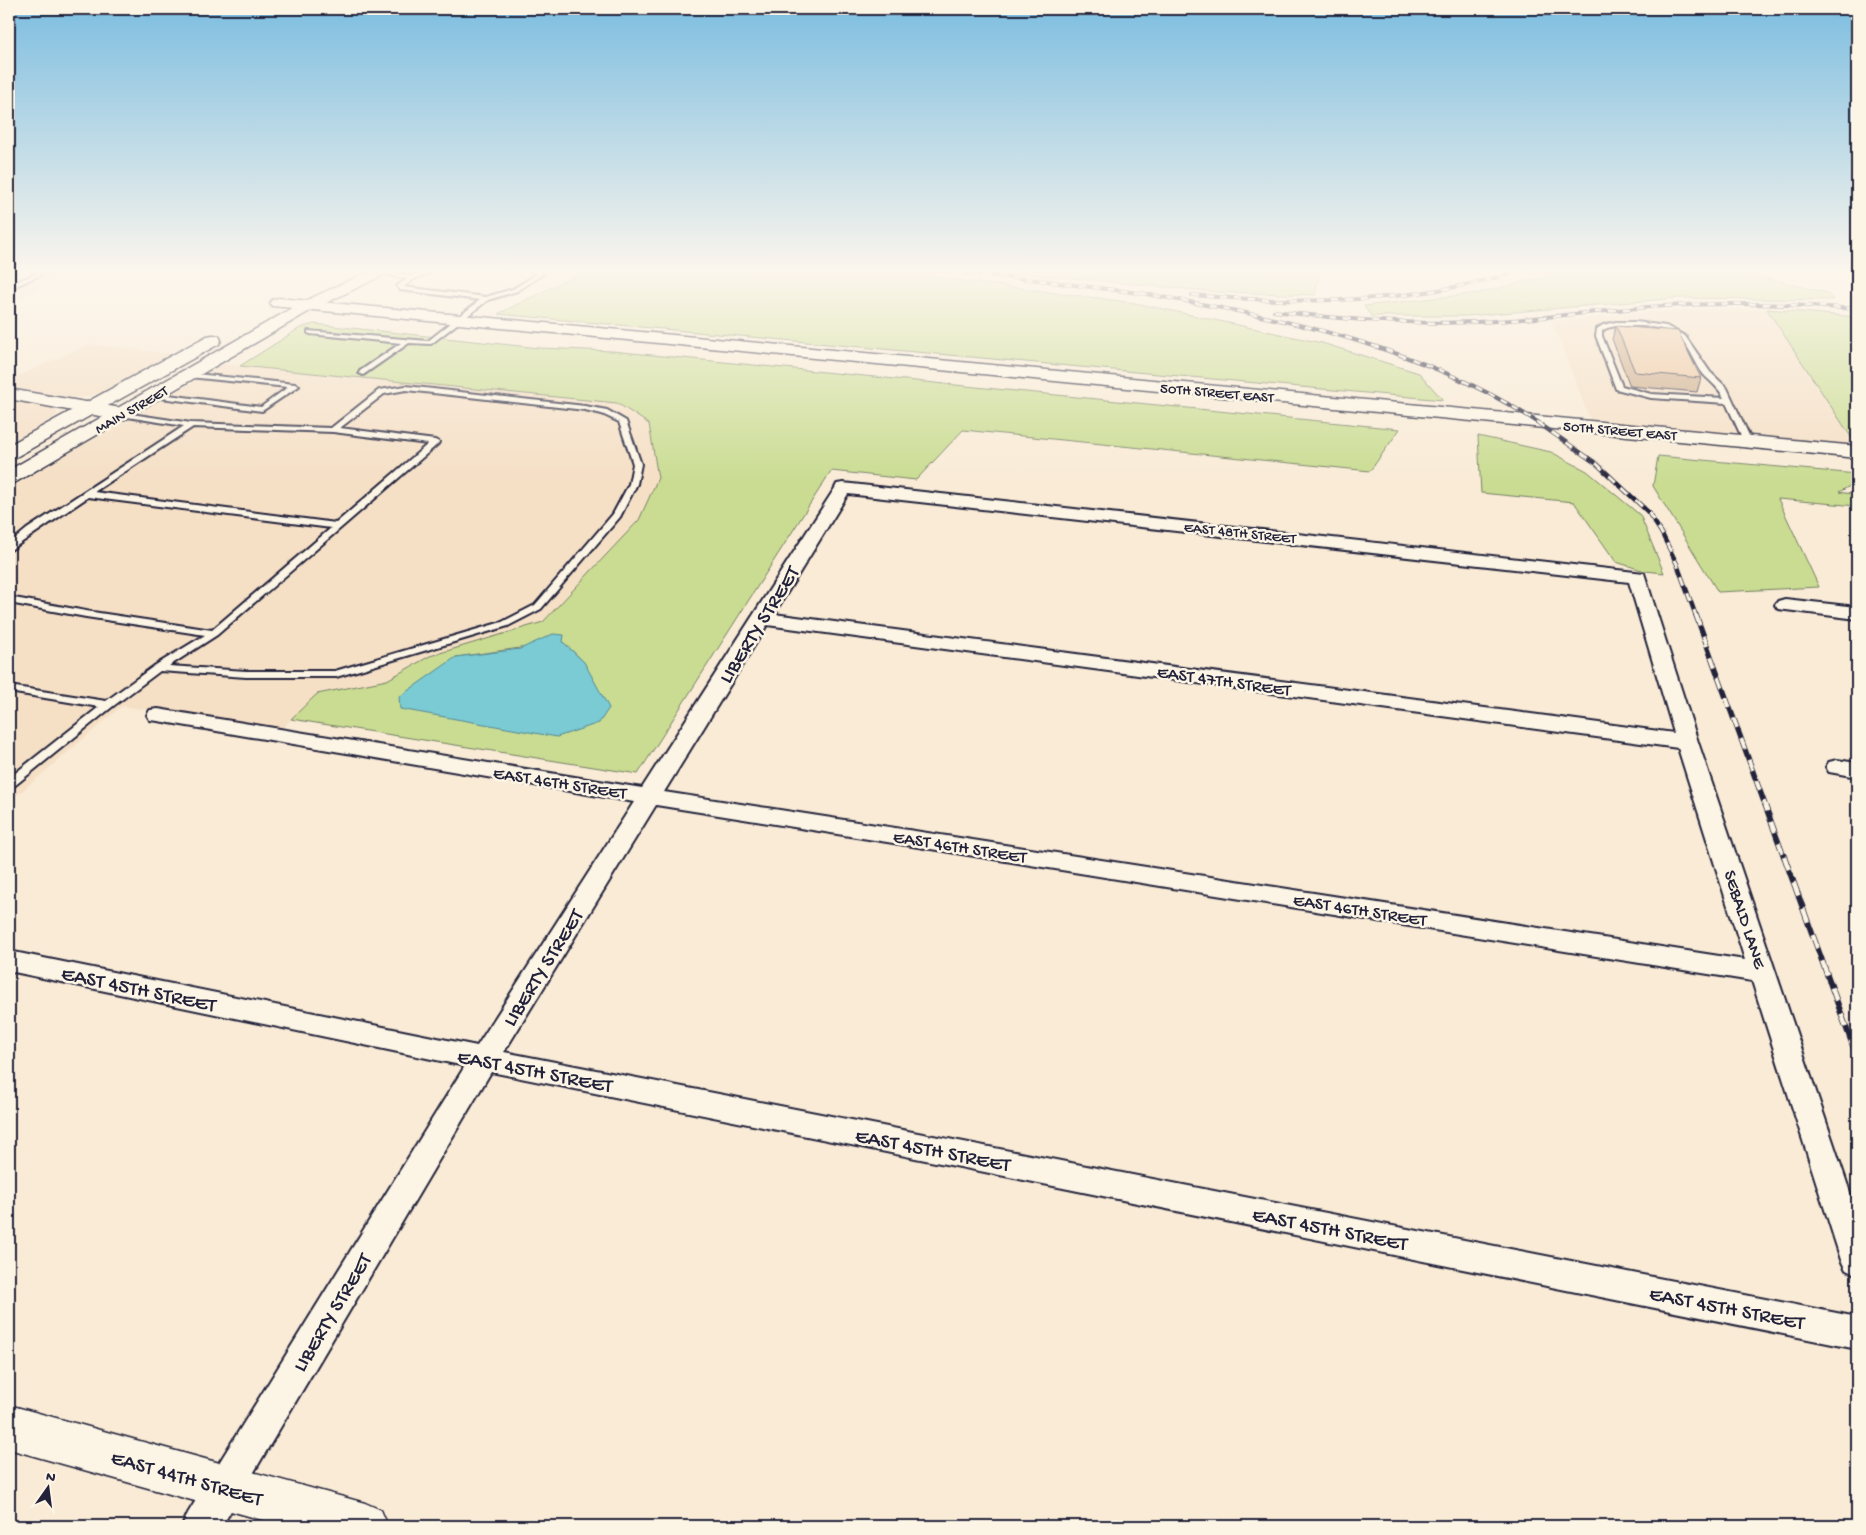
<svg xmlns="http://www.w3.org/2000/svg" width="1866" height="1535" font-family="'Gochi Hand',sans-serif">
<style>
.built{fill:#f5dfc5}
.green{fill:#c9dc91;stroke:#767f66;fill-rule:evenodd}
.water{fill:#7acbd3;stroke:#578796}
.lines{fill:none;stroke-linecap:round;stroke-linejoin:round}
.service-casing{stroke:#22223b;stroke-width:4}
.minor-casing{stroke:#22223b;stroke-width:4}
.tertiary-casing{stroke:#22223b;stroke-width:3}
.primary-casing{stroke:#22223b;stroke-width:3}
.service{fill:#fcf5e5;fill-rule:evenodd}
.minor{fill:#fcf5e5;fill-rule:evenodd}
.tertiary{fill:#fcf5e5;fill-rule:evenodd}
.primary{fill:#fcf5e5;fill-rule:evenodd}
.rail-far3-casing{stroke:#22223b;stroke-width:4}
.rail-far2-casing{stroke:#22223b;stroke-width:4.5}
.rail-far1-casing{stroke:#22223b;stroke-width:5.5}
.rail-casing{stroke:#22223b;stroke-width:6}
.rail-far3{stroke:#fcf5e5;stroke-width:2.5;stroke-dasharray:7;stroke-linecap:butt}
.rail-far2{stroke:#fcf5e5;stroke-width:3;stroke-dasharray:9;stroke-linecap:butt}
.rail-far1{stroke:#fcf5e5;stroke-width:4;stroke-dasharray:11;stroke-linecap:butt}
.rail{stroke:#fcf5e5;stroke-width:4.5;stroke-dasharray:14;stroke-linecap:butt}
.wall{fill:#cba986;stroke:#22223b}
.building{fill:#ecc49c;stroke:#22223b}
.labels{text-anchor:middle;stroke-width:5;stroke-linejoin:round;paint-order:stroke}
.far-street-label{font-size:15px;fill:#22223b;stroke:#fcf5e5}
.street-label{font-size:18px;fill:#22223b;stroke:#fcf5e5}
.near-street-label{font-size:21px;fill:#22223b;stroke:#fcf5e5}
</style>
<rect width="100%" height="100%" fill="#f9ebd6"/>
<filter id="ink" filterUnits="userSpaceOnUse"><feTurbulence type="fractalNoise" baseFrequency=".02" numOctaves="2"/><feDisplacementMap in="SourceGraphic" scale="10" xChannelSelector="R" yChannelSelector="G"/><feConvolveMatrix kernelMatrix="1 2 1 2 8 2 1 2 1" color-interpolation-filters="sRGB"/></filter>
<g filter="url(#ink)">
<path class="built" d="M9,269h76l-76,33z
M1697,309h70l90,138 -266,-25 -39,-100 81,-9z
M90,344l82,10 -70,38 -17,5h-15l-61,-10v-7z
M222,364l395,39 32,21 9,54 -19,42 -96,102 -113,34 -43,24 -70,14 -37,36 -158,-24 -113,96v-314z
M9,400l41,8 7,4 -1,5 -47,26z"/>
<path class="green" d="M588,269h299l77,12 171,22 187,40 97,30 24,27 -945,-86z
M974,269h346l-5,26 -96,-3z
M1562,269h168l97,24 6,7 -154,-2 -212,18h-96l-7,-10 115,-13 77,-19z
M1767,309l90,8v129z
M314,324l225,24 73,3 788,78 -30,42 -407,-41 -47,50 -85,-9 -193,303 -347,-55 26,-25 70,-14 43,-24 113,-34 96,-102 19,-42 -9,-54 -32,-21 -377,-37 60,-38zM563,642l21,20 -128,-5z
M1478,436l73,16 36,19 53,44 24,58 -19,-2 -29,-9 -42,-60 -93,-9z
M1658,456l199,18v8l-18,10 18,3v11l-79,-7 41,88 -101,5 -65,-106z"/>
<path class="water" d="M553,634l11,1 -1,7 21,20 25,46 -10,15 -42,14 -157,-28 -1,-12 57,-40 64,-8z"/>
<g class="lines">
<defs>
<path id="service" d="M47,269h7l-45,20v-4z
M379,269l33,7 19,-7h8l-25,10 -10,8 82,10 27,-8 24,-15 -13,-5h16l3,5 -26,17 -29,9 -57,44 -22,-1 -46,32 -4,-2 1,-2 41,-28 -91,-9 -2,-1v-2l120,10 52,-41 -80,-10 -3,-4 10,-7 -30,-7v-2z
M1616,322h20l30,4 19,10 25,36 17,16 25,54 -1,2 -7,-2 -18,-39 -75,-5 -35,-9 -20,-53 1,-7 6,-4zM1616,326c20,0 49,-2 64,12 11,10 15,26 24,37 8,8 15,13 20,23l-73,-4 -29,-8 -20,-50v-5l5,-3z
M186,373l109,11 4,2 -37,25 -109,-14 -4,-2 4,-2 108,14 27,-20 -99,-10h-3z
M406,386l179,20 22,4 19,11 15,43 -4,20 -17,33 -79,92 -33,17 -172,51h-90l-86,-6 -48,36 -99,80 -4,1v-10l90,-71 -90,-15v-6l97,15 48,-35 51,-31 -119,-18 -77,-14v-6l77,14 126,19 119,-102 -243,-31 -79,54v-7l18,-15 157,-103 -63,-10 -4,-2 1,-2 73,11 140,5 48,-38zM406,390l179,20 17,4 17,8 14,42 -4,20 -16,30 -78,91 -33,17 -167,49h-89l-77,-5 48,-31 221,-191 1,-2 -4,-2 -95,-12 44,-34zM193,427l140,5 95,12 -92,79 -242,-31z"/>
<path id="minor" d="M843,483l801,90 54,169 159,471v62l-11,-5 -5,-10 -89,-279 -1096,-176 -152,247 1353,265v32l-1366,-277 -269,454h-40l6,-13 277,-447 -456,-95v-20l468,95 157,-244 -476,-81 -8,-1 -3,-5 3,-5 8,-1 484,79 193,-300 2,-4zM848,494l781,88 45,151 -900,-119zM767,625l911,123 67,212 -1081,-168z
M1785,599l72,8v12l-79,-10 -3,-4 3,-4z
M1837,760l20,3v14l-28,-5 -3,-5 3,-5z"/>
<path id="tertiary" d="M278,298l1579,148v12l-1585,-152 -2,-3 2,-3z
M9,389l112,19 7,2 2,4 -2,4 -7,2 -112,-21z
M9,1405l356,98 16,7 7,16h-104l-275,-77z"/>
<path id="primary" d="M374,269h19l-3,3 -75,36 -299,174 -7,2v-14l294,-168z
M213,335l6,1 2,4 -2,4 -203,113 -7,2v-14l198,-109z"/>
</defs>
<use href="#service" class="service-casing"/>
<use href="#minor" class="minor-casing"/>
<use href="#tertiary" class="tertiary-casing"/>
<use href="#primary" class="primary-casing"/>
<use href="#service" class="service"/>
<use href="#minor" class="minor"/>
<use href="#tertiary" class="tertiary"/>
<use href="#primary" class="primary"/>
<defs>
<path id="rail-far3" d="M928,269l129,13
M1051,282l96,12
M1140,293c138,24 281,52 399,130
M1192,295c116,10 222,9 334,-26
M1274,311c67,8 133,14 201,11 63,-2 126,-12 189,-16 64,-4 129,-2 193,3"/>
<path id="rail-far2" d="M1537,422l60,42 51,48 13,20 16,32 19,52"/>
<path id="rail-far1" d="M1696,615l88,242"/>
<path id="rail" d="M1784,856l73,201"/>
</defs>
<use href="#rail-far3" class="rail-far3-casing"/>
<use href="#rail-far2" class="rail-far2-casing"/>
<use href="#rail-far1" class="rail-far1-casing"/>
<use href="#rail" class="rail-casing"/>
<use href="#rail-far3" class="rail-far3"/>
<use href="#rail-far2" class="rail-far2"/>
<use href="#rail-far1" class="rail-far1"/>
<use href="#rail" class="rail"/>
</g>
<path class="wall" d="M1616,326l85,52 -4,14 -67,-6 -18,-47z"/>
<path class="building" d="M1616,326l62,5 23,47 -66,-6z"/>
</g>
<linearGradient id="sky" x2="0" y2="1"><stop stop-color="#7cbde0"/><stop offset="0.56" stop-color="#fcf6ed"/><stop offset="1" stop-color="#fcf6ed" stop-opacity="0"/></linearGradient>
<rect width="1866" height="484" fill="url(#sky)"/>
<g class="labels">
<g class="far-street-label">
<text transform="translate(1217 392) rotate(5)" y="5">50TH STREET EAST</text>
<text transform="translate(131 409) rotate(-30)" y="5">MAIN STREET</text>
<text transform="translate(1620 430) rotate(5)" y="5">50TH STREET EAST</text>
<text transform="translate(1240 532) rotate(6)" y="5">EAST 48TH STREET</text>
</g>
<g class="street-label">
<text transform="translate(1224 680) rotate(8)" y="6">EAST 47TH STREET</text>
<text transform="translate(560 782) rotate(9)" y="6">EAST 46TH STREET</text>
<text transform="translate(960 846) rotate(9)" y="6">EAST 46TH STREET</text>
<text transform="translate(1360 909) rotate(9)" y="6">EAST 46TH STREET</text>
<text transform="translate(1746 919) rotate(72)" y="6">SEBALD LANE</text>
</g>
<g class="near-street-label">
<text transform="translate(758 624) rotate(-58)" y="7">LIBERTY STREET</text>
<text transform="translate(542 967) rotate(-58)" y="7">LIBERTY STREET</text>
<text transform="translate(139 988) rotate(12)" y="7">EAST 45TH STREET</text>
<text transform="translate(535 1070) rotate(11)" y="7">EAST 45TH STREET</text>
<text transform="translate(933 1149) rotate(11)" y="7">EAST 45TH STREET</text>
<text transform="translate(1330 1228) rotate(11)" y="7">EAST 45TH STREET</text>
<text transform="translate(1727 1307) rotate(11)" y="7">EAST 45TH STREET</text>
<text transform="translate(331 1312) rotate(-59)" y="7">LIBERTY STREET</text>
<text transform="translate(187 1477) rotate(16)" y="7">EAST 44TH STREET</text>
</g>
</g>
<rect width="1866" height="1535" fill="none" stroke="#fcf5e5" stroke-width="30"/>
<rect x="15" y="15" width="1836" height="1505" fill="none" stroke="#22223b" stroke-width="2" filter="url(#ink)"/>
<g transform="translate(48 1488) rotate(14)" stroke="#fcf5e5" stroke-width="4" paint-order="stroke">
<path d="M0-4L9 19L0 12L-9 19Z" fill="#22223b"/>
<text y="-8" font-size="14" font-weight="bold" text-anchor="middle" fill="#22223b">N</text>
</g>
</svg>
